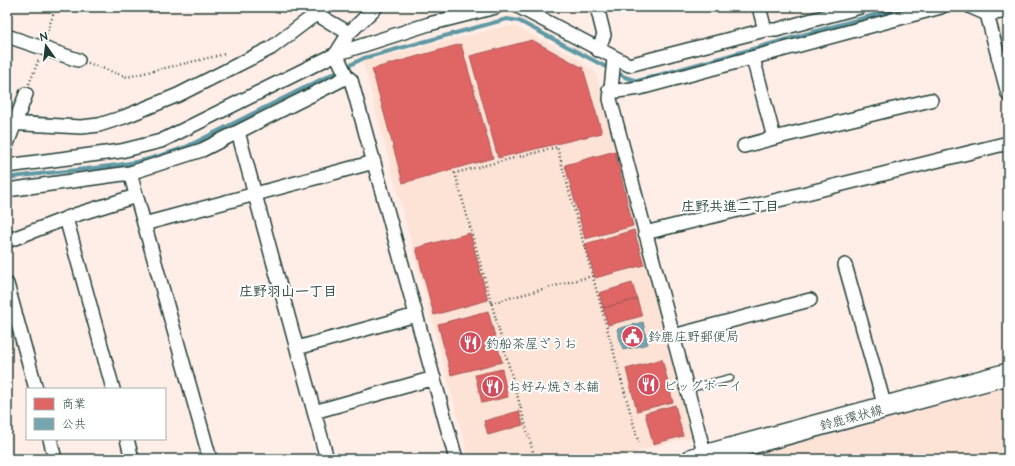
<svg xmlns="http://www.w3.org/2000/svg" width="1015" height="466" font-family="'Architects Daughter','Klee One',sans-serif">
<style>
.built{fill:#fde2d6}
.shops{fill:#e06666;stroke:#a65a57}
.public{fill:#76a5af;stroke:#5c868a}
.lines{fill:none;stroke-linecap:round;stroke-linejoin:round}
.stream{stroke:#6199a4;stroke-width:4}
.lane-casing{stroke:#1f3d34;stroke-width:9}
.street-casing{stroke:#1f3d34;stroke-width:16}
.primary-casing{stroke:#1f3d34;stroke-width:24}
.path{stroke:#1f3d34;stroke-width:2.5;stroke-dasharray:1 3;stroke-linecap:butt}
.lane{stroke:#fff;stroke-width:6}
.street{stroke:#fff;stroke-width:13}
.primary{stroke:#fff;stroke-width:21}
.labels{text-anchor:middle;stroke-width:4;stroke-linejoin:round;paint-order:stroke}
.poi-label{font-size:13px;fill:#1f3d34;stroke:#fff;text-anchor:start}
.street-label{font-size:13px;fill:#1f3d34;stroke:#fff}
.neighbourhood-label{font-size:14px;font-weight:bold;fill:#1f3d34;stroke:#fff}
</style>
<rect width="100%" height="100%" fill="#feeee7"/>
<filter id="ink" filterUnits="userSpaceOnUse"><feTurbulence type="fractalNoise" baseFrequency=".025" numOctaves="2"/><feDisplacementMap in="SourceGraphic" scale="8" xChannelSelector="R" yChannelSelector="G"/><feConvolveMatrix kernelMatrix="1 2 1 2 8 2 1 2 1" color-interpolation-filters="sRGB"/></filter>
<g filter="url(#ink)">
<path class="built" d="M506,26h8l64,32 6,7 11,6 100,365 -86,23h-140l-106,-397z
M1008,387v72h-265z"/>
<path class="shops" d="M532,40l51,28 19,65 -104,25 -28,-102z
M461,44l32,114 -90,25 -31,-114z
M615,151l18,75 -48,13 -20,-74z
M634,230l10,35 -49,13 -10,-34z
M470,233l18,67 -54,15 -18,-67z
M632,283l5,16 -34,9 -4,-15z
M637,299l5,17 -34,9 -5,-17z
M488,311l14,51 -51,13 -13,-51z
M662,359l11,43 -36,9 -11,-42z
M502,369l6,28 -26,6 -7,-28z
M675,405l8,31 -30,8 -8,-31z
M519,411l4,14 -35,10 -4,-14z"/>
<path class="public" d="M643,322l5,22 -25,6 -6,-21z"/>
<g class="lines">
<path class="stream" d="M27,118l22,1
M7,178c41,-6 82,-8 123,-15 19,-3 38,-10 56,-16l178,-89 143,-39 12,2 106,56 12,4 266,-74"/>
<defs>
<path id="lane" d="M687,389l43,-11"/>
<path id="street" d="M519,7l110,58 136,-35 -6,-23
M597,7l7,28 -6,15
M971,7l16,7 21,-3
M316,14l33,19
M987,14l21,80
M765,30h11l84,-23
M7,36l71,24
M336,54l11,23 4,3 105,379
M336,54l13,-21 27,-26
M753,58l21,80 157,-38
M614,59l-4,40 95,357
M609,89l8,2 23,-3 301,-81
M7,123l74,4 18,-2 25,-8 54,-22 93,-47 54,-41
M238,132l89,327
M7,144l19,-50
M744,146l30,-8
M7,166l114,-15 40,-10 175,-87 93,-30 67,-17
M7,190l123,-17
M66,218l47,171
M144,224l230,-62
M645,233l363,-90
M7,241l68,-26 61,-19
M845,265l40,142
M7,284l29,105
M673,336l137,-36
M297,348l119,-33
M314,412l120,-34
M50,439l5,20
M127,439l5,20
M210,459l-80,-286 72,-23 145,-73"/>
<path id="primary" d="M693,459l315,-85"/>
</defs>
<use href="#lane" class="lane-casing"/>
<use href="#street" class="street-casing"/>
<use href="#primary" class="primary-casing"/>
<path class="path" d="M45,38l11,-31
M88,63l39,14 98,-23
M29,84l10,-25
M491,303l101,-27
M535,459l-80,-286 102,-26 82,297"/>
<use href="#lane" class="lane"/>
<use href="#street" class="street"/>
<use href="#primary" class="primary"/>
</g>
</g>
<defs>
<symbol id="civic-disc" viewBox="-11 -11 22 22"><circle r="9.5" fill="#d1495b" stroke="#fff"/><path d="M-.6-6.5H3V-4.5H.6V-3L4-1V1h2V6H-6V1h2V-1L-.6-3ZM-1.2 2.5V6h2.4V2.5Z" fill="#fff"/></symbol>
<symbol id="restaurant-disc" viewBox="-11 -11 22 22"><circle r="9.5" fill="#d1495b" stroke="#fff"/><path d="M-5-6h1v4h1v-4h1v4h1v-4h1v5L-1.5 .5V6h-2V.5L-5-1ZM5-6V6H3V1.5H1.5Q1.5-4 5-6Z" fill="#fff"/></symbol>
</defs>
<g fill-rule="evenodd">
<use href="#civic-disc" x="620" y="324" width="25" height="25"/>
<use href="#restaurant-disc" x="458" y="330" width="25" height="25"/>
<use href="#restaurant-disc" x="636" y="372" width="25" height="25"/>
<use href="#restaurant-disc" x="480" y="374" width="25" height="25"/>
</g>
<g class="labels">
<g class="poi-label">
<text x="648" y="341">鈴鹿庄野郵便局</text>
<text x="486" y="348">釣船茶屋ざうお</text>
<text x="664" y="390">ビッグボーイ</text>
<text x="508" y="391">お好み焼き本舗</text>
</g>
<g class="street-label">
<text transform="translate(851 417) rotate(-15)" y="5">鈴鹿環状線</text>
</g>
<g class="neighbourhood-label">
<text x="730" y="211">庄野共進二丁目</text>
<text x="288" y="296">庄野羽山一丁目</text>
</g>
</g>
<rect width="1015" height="466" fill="none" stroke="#fff" stroke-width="24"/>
<rect x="12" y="12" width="991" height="442" fill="none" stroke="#1f3d34" stroke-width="1.5" filter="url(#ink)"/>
<rect x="26" y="388" width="140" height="52" fill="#ffffff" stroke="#a5b1ae"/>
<rect x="34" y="398" width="20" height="12" fill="#e06666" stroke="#a5b1ae"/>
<text x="62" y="408" font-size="12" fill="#1f3d34">商業</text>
<rect x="34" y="418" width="20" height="12" fill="#76a5af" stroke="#a5b1ae"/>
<text x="62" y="428" font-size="12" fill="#1f3d34">公共</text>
<g transform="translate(46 46) rotate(346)" stroke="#ffffff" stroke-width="3" paint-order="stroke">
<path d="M0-3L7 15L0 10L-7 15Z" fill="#1f3d34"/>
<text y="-6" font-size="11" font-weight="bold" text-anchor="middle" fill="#1f3d34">N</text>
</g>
</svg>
